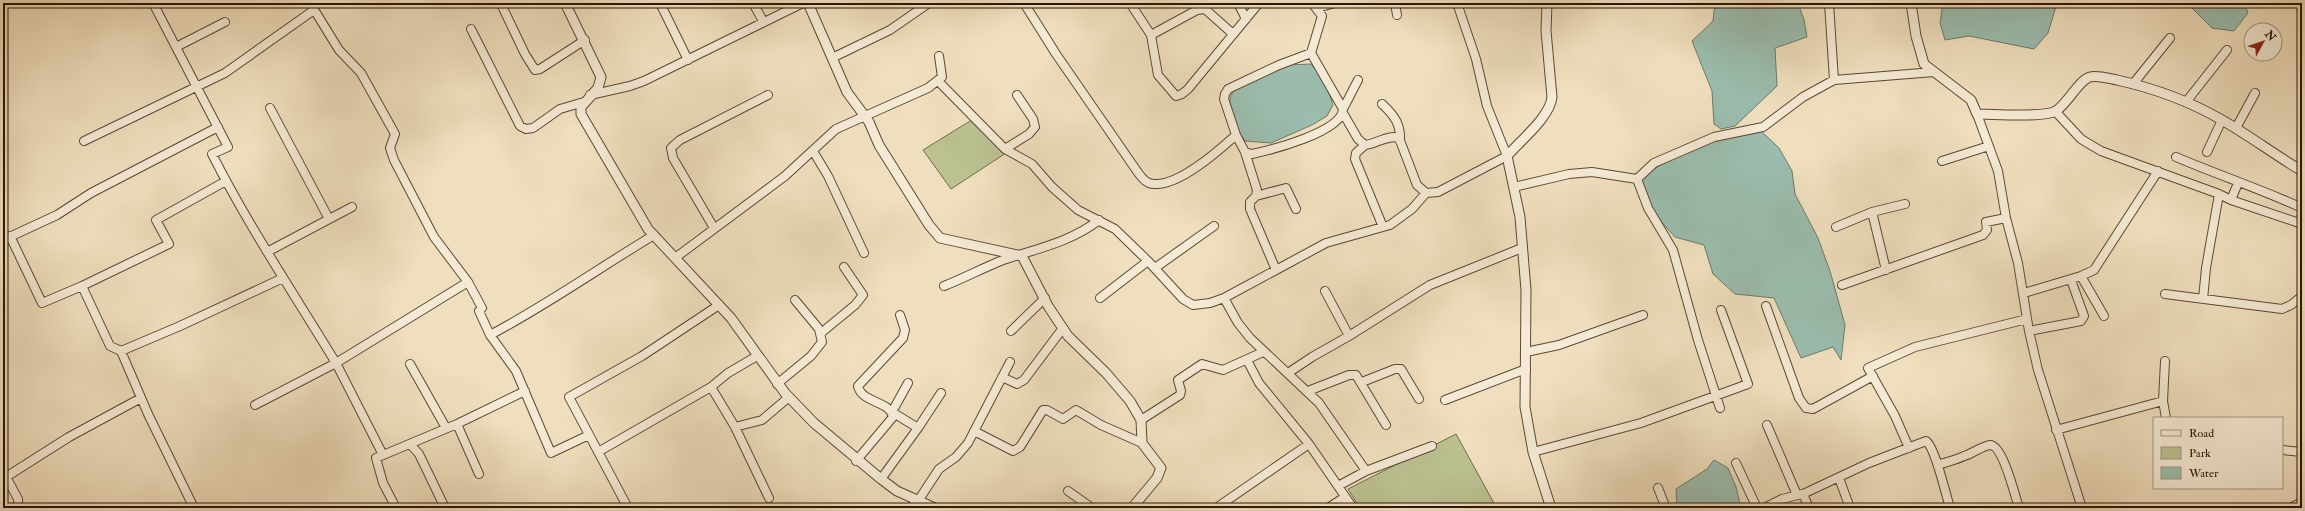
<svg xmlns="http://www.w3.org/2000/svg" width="2305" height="511" font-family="'IM FELL Double Pica',serif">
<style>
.green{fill:#bbc191;stroke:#726b48}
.water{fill:#9bbdae;stroke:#6d7a68}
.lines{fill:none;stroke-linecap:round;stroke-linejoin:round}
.minor-casing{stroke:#5b4830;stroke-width:10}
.tertiary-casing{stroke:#5b4830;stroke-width:11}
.minor{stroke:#f5ead5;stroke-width:8}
.tertiary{stroke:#f5ead5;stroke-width:9}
.rail{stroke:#291500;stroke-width:2.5;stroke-dasharray:7 7;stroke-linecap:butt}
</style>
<rect width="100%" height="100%" fill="#f0dfbe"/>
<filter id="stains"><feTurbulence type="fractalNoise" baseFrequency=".005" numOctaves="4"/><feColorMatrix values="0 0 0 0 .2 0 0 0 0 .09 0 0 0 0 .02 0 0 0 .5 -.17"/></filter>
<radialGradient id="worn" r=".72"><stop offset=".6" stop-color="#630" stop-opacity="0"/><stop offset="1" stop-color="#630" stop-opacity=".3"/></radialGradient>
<path class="green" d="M975,118l31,35 -55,36 -28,-39z
M1456,434l39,71 -6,3h-129l-12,-19z"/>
<path class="water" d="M1715,3h83l6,17 3,17 -32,11 2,38 -42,40 -14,3 -7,-5 -2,-33 -20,-50 21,-20z
M1943,3h114l-9,30 -14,16 -65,-13 -24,4 -5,-17z
M2187,3h57l4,10 -14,18 -22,-3z
M1311,64l14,17 8,24 -6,11 -15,9 -41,18 -26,-2c-11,-16 -24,-37 -8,-55l49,-21z
M1761,131l18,17 13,23 3,23 23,44 12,33 15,54 -4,35 -8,-13 -32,11 -27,-60 -39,-4 -22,-20 -9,-29 -29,-8 -16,-18 -16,-27 -2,-16c38,-21 76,-43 120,-45z
M1714,460l14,8 8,19 5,21h-64l-1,-19 31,-20z"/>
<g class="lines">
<defs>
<path id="minor" d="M153,3l75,144 -16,7c37,73 82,140 124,209l132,-81
M310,3l29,47 22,23 34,61 -5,14 4,12 40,77 34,45 14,26 -3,3 11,24
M660,3l28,57
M753,3l10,18
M1024,3l32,51 83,120c4,5 8,10 15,10 25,2 64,-33 82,-49l-12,-36 1,-5 3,-5 51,-24 32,-12 32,56c-1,23 -72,41 -91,45l-7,-2 -9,-17
M1130,3l21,32 7,40 18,21 6,-2 6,-5 71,-86
M1238,3l8,16
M1395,3l2,12
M501,4l24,50 10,16 5,-1 45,-29
M1317,8l18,-5
M471,29l49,97 6,3 7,-1 27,-19 24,-7
M1151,35l46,-25 8,-1 28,25
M176,47l49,-25
M1311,53l11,-37 -10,-13
M832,58l58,-28 39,-27
M1834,80l100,-8
M939,82l66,67 27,15 20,23 26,23 37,19 33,32 35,38 10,6 17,-2 14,-5 102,-55 64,-18 22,-16 14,-16
M2133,84l37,-46
M590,95l40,-9 14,-5 159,-78
M2186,102l41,-52
M1382,104c12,11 19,20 18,37
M270,108l59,111
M1343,109l15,-29
M2055,111l26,28 20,12 118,43 -13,74 -3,31
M1343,113l15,26 7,6c11,-1 24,-11 34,-7l18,47 9,8 12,-1 69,-36 -20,-50 -11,-47 -19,-56
M1977,114l21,57 8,47 12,45 11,68 9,39 44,138
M2236,128l19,-35
M84,141l141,-68 89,-63
M1365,145l-9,8 -1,6 28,68
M1005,149l24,-15 6,-7 -2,-8 -16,-24
M813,151l15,25 36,77
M1245,152l12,38 -1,6 -6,6v7l26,61
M2207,152l15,-32
M2176,157c42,18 85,32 126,51
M1942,161l47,-15
M1514,187l55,-13 23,-2 45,7
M2219,194l12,6 71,24
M1256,196l30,-8 10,21
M2231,200l7,-17
M1872,212l14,58
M1836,227l36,-15 33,-8
M714,228l-41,-70 -2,-10 9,-8 88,-45
M10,236l32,67 40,-17 28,60 11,5
M3,240l54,-25 34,-22 127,-66
M267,252l85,-45
M675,258l110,-82 51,-47 92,-41 14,-11 -3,-21
M1155,268l59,-42
M2081,276l23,40
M1842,285l141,-50 4,-5 -1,-8 20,-4
M82,286l87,-42 -13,-24 70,-39
M944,286c20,-8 39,-18 59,-26 33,-11 68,-18 96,-40
M1325,291l24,45
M2024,293l57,-17 13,-6 64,-99
M2165,294l117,15 9,-4 11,-9
M1100,298l48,-37
M1224,298l14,25 12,15 69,65 47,68 66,-25
M1766,306l33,92 7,10 7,1 60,-33
M1011,331l34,-33
M2029,331l52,-10 3,-5 -13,-36
M821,333l34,-28 8,-10 -19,-28
M1526,352l33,-7 84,-30
M1247,360l12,23 50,61 44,64
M2165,361l-2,40 3,17
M410,364l36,64
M1288,373l24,-16 37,-21 81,-51 92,-37
M1002,377l15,7 7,-4 39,-52
M1362,382l33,-13h6l18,30
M908,383l-16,29 26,16
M777,384l34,-28 11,-14 -3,-13 -24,-29
M711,387l24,40 34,71
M1308,391l41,-16h7l30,50
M1445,400l81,-31
M255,405l81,-42 47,92
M1720,408l-22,-68 -25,-90 -25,-42 -11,-29 17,-16 60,-26 49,-10 40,-30 31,-17 -5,-77
M1141,420l39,-25 1,-4 -3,-11 24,-16 21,6 40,-18
M457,424l22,50
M1767,425l30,70
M735,427l27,-7 27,-23
M2056,430l107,-29
M974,431l39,20 7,-4 23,-37h4l16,9 13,-9 25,15 41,18
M589,435l-38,18 -35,-82 -26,-36c57,-30 109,-67 164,-100
M410,444l9,10 26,54
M1909,448l-14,-32 -27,-48 47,-21 112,-28
M2282,450l20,2
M598,452l113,-65 17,-14 29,-17
M1533,452l108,-29 107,-39 -27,-74
M856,461l37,-44c-2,-16 -32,-14 -35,-31l45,-48 2,-8 -5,-15
M1736,463l21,45
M1938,465c8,-3 18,-5 26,-9 8,-2 18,-10 26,-11 13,0 25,51 29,63
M3,471l15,28v9
M6,477l63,-40 72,-39
M1839,478l11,30
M881,479l37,-51 23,-35
M1338,486l28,-15
M1658,488l8,20
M1068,491l24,17
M194,508l-46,-94 -27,-63 59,-25 103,-48
M396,508l-13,-25 -7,-25 81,-34 68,-33
M628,508l-59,-111 73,-41 77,-51
M910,508l8,-7 21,-32 17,-12 12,-14 42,-81
M1216,508l93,-64
M1328,508l17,-11
M1764,508l18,-9 20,-5
M1809,508l-6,-14 66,-31 57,-22c9,6 20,54 24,67
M2290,508l12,-6"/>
<path id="tertiary" d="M565,3l36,74 -3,11 -17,19v7l67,115 83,89 54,75 29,30 67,56 16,12 38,17
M808,3l39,89 22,30 10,23 50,80 11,13 82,18 26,50 20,30 38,37 24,28 11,19 1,23 19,25 -4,10 -25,30
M1547,3l-1,28 6,66c-2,20 -31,43 -45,59l13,61 6,73 -1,117 8,45 18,56
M1911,3l5,33 8,28 47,36 6,14c17,0 66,4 79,-3 12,-8 23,-31 34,-34 8,-2 20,2 27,3 36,8 74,22 105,40 28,16 53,35 80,51"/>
</defs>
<use href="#minor" class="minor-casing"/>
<use href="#tertiary" class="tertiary-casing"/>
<use href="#minor" class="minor"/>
<use href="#tertiary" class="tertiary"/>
<path class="rail" d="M2295,3l7,9"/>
</g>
<rect width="2305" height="511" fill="none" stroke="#f0dfbe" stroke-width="16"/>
<rect x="4" y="4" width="2297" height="503" fill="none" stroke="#291500" stroke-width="2"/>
<rect x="8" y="8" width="2289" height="495" fill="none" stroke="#291500"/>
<rect x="2153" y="417" width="130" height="72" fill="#f5ead5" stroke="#a39580"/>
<rect x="2161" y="430" width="20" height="6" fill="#f5ead5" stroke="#a39580"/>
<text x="2189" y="437" font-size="12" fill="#291500">Road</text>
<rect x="2161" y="447" width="20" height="12" fill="#bbc191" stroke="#a39580"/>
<text x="2189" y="457" font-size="12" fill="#291500">Park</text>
<rect x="2161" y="467" width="20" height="12" fill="#9bbdae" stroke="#a39580"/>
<text x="2189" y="477" font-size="12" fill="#291500">Water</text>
<g transform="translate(2263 42) rotate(50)"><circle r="19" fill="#f5ead5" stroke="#a39580"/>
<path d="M0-3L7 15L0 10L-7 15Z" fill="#8f2418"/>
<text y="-6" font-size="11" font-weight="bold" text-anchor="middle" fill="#291500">N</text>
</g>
<rect width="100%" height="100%" filter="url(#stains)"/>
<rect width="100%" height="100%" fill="url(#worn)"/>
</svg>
